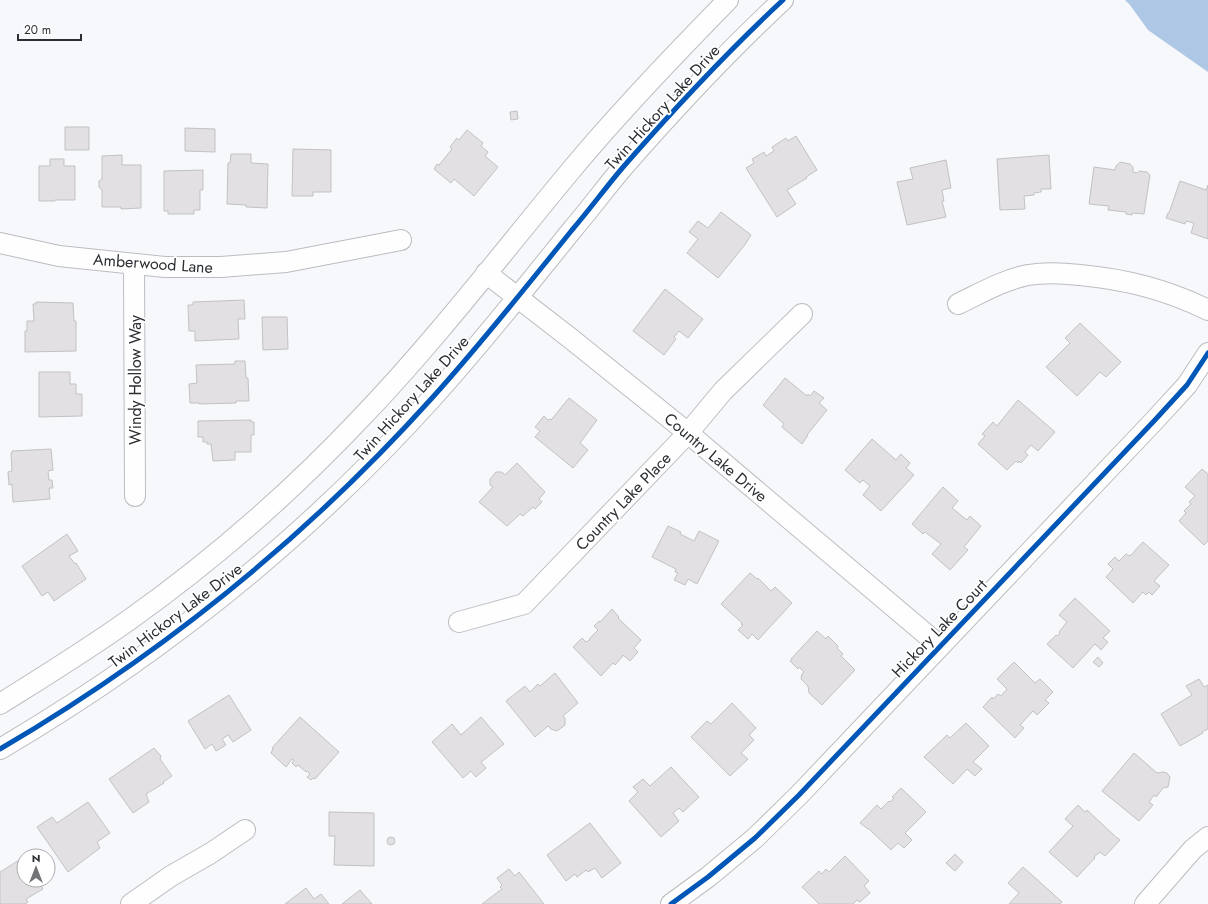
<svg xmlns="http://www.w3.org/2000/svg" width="1208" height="904" font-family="Jost,sans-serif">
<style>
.water{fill:#aec7e4}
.building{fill:#e2e0e2;stroke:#c2c1c3}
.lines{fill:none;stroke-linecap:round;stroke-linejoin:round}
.minor-casing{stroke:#bbbdc0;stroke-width:22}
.minor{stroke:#fefefe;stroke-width:20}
.cycleway-casing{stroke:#fff;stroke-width:8}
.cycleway{stroke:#0057b8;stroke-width:5}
.labels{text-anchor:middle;stroke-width:3.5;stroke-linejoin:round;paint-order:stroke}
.street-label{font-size:16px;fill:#2b2e32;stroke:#fff}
</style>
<rect width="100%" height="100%" fill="#f6f8fb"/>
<path class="water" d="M1125,0h83v72l-60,-42 -18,-25z"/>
<path class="building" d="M517,111l1,8 -7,1 -1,-8z
M65,127h24v23h-24z
M185,128l30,1v23l-30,-1z
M467,130l16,13 -2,3 7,6 -3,4 13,11 -24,29 -20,-17 -3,4 -17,-14 3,-5 2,1 13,-16 -2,-2 7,-9 2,2z
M796,136l21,34 -11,7 1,1 -20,12 9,14 -19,13 -31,-49 8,-5 -2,-4 12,-7 2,4 8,-5 -2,-4 14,-9 2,3z
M293,149l38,1v42h-18v4h-21z
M231,154h20v9l17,1 -1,44 -21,-1v-2l-19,-1 1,-41h2z
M122,155v10h19v43l-20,1v-2h-19v-17l-3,-3v-6l3,-2v-23z
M1049,155l2,34h-10v3l-7,1v2l-10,1 1,13 -25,1 -3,-51z
M50,159h14v7h11v34h-20v1h-16v-35h11z
M946,160l5,28 -9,2 2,11h-2l4,16 -39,8 -10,-43 16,-3 -3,-11z
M1120,162l10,2 3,3v5l4,1 2,-2 8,1 3,3 -6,39 -12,-1v2l-6,-1v-2l-18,-2 1,-4 -20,-2 5,-37 21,3 1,-4z
M203,170v20h-3v20h-6v4h-26v-3h-4v-40z
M1180,181l26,9 2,-5v54l-17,-6 3,-10 -8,-2 -1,3 -19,-6 2,-5h1z
M721,212l30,23 -7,11 -26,32 -31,-25 11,-14 -9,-7 9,-11 10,7z
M665,289l38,30 -15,19 -9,-7 -5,6 2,2 -12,16 -31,-24z
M244,300l1,19h-7l1,20 -44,2v-10h-6l-1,-26h5v-3z
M36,302l37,1 1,18h2v30l-51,1v-21h2v-10h7l-1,-17h3z
M262,317h25l1,32 -25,1z
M1080,323l41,39 -15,15 -6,-5 -23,24 -31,-29 24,-24 -5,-5z
M235,361h10l1,17h2l1,23h-13v2l-37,1v-1h-9l-1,-19 8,-1 -1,-18 39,-1z
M39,372h31v12h6v10h6v22l-43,1z
M785,378l22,18 1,-2 2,2 4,-5 10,7 -5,5 8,7 -20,25h1l-6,9 -20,-17 2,-3 -21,-19z
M569,398l28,22 -17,23 8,7 -15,18 -38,-31 5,-6 -5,-4 9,-11 4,4 2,-1 1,1z
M1018,400l37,32 -17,19 -7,-6 -6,7 3,3 -7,8 -2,-2 -1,2 -2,-2 -9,9 -29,-26 7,-8 -3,-2 11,-12 4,4z
M251,420v2h3v13h-3v17h-16v8l-22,1 -2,-17h-4v-2h-4v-5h-5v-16z
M872,439l24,21 5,-6 9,9 -4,5 8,7 -33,36 -18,-16 7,-9 -7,-6 -3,3 -15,-13z
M51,449l2,21 -5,1 1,9h3l1,8h-4l1,11 -37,3 -1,-18 -3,1 -1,-13 4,-1 -1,-18h1v-2z
M517,463l28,29 -6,7 3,3 -7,7 -2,-2 -10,9 -3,-2 -13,12 -28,-24 14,-15 -3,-2v-6l6,-7h6l3,3z
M1202,469l6,5v67l-4,4 -25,-24 7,-8 -2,-2 7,-7 -2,-2 6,-6 -10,-9z
M943,487l15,14 -6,7 15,12 3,-4 11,10 -17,21 4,3 -18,20 -18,-16 9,-10 -16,-12 -2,2 -11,-10z
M668,526l13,6 -1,2 14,7 5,-10 20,10 -22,43 -9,-5 -3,6 -11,-5 4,-7 -3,-1 1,-3 -24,-12z
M67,534l11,17 -9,5 6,8 1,-1 10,16 -32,22 -6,-9 -6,4 -20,-30z
M1143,542l26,23 -15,16 6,5 -8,9 -3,-3 -3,3 -3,-3 -10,11 -27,-26 7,-8 -5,-5 7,-7 4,4 7,-7 4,2z
M750,573l7,6 1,-1 13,13 4,-4 17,16 -34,37 -6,-6 -4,5 -10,-9 5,-5 -2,-1 1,-1 -21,-19z
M1075,598l35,33 -7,7 5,4 -7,8 -6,-6 -22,24 -26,-24 9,-9 1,1 3,-3 -1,-1 8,-10 -8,-7z
M612,609l7,8 -1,1 23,22 -7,8 4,4 -8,9 -7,-6 -1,2 -7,8 -2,-2 -12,13 -28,-29 9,-9 4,4 4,-2 -1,-1 9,-9 -4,-4 5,-5 1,1z
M817,631l9,8 2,-3 10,10 -1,2 6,6 -2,2 14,14 -33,35 -13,-12 -1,-7 -7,-7 1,-5 2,-2 -5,-5 -1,2 -8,-8 1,-1v-1z
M1098,657l5,6 -4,4 -6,-5z
M1014,662l21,21 5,-4 13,13 -8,8 4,3 -12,12 -4,-4 -13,14 4,3 -9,10 -32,-31 9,-10 1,2 5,-5 3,2 6,-7 -10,-10z
M555,673l23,30 -15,13 2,2v7l-8,6 -6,-2 -3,-3 -13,11 -29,-36 19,-15 5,6 8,-8 2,2z
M1199,679l5,8 4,-2v44l-6,3 1,1 -23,13 -19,-32 31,-19 -6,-9z
M229,695l22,35 -18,12 -5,-7 -6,4 4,6 -10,6 -4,-7 -7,5 -17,-28z
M732,703l24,25 -7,7 5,5 -13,13 7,6 -18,17 -39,-39 16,-16 4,3z
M300,717l39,35 -24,27 -2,-1 -2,2 -4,-3 3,-3 -3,-3 -1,1 -8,-7 -2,2 -4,-4 2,-3 -2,-1 -6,8 -15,-14 2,-4 -1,-1z
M481,717l23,27 -23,18 5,6 -10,9 -5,-6 -8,7 -31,-36 20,-18 9,11z
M966,723l23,23 -16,16 9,7 -7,7 -8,-7 -14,15 -29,-27 23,-22 3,3z
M154,748l7,8 -1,3 12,17 -9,6 1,1 -18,11 3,8 -16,11 -24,-34z
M1134,753l23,20 6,-1 4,1 3,4 -2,10 -5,1 -7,9 -2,-2 -5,7 4,3 -14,16 -37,-30z
M671,767l28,30 -16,15 -4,-4 -6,5 6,8 -18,16 -32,-36 9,-9 -5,-5 10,-8 7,7z
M901,788l25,24 -21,21 7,7 -8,8 -6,-5 -7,7 -23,-22v1l-8,-6 17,-18 4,4 8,-8 1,1 4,-4 -2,-1z
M88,802l22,31 -13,9 3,6 -32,24 -31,-45 15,-10 5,6z
M1078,805l7,7 2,-2 30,28h1l2,2 -15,16 -5,-4 -6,5 1,1 -18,19 -28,-25 24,-26 -8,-7z
M329,812l45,1v53l-40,-1 1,-29h-6z
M590,823l31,40 -19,15 -7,-10 -7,4 -2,-2 -9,7 -2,-3 -9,7 -19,-26z
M387 841a4 4 0 1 1 8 0a4 4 0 1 1-8 0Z
M955,854l8,8 -8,9 -9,-8z
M845,856l24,25 -5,5 6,7 -10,9 -3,-2 -4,4h-34l-17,-17 17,-16 3,3 4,-5 3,3z
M24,857v23h14l5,9 -17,10 2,3 -3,2h-25v-32z
M1023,867l39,35 -2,2h-51l10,-11 -11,-10z
M509,869l6,7 4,-4 25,32h-62l20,-15 -2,-2 2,-2 -5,-7z
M306,888l8,11 7,-5 8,10h-44z
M360,890l12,14h-30z"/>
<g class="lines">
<defs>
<path id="minor" d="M0,243l59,13 106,11h56l65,-5 115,-22
M134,264l1,232
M486,273l84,65 118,95 252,213
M958,304c23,-11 45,-24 70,-29 17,-3 35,-2 52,0 44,4 88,15 128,35
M459,622l65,-18 164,-171 35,-42 79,-77
M0,704c43,-27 87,-54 129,-84 83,-59 161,-127 231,-201 76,-79 142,-166 212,-250 49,-59 102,-114 156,-169
M0,749c162,-95 306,-211 432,-351 49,-54 94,-111 140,-168 18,-21 34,-43 52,-64 50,-57 103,-114 159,-166
M131,904l40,-28 40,-23 34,-23
M671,904l37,-27 47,-39 44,-43 355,-374 33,-36 21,-32
M1145,904l48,-55 15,-12"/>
</defs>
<use href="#minor" class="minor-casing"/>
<use href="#minor" class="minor"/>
<defs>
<path id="cycleway" d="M0,749c162,-95 306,-211 432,-351 49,-54 94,-111 140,-168 18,-21 34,-43 52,-64 50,-57 103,-114 159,-166
M671,904l37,-27 47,-39 44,-43 355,-374 33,-36 21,-32"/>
</defs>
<use href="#cycleway" class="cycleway-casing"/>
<use href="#cycleway" class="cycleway"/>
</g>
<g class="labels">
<g class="street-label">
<text transform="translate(662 107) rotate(-48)" y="6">Twin Hickory Lake Drive</text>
<text transform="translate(153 263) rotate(4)" y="6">Amberwood Lane</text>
<text transform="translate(135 380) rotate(-90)" y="6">Windy Hollow Way</text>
<text transform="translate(411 398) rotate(-48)" y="6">Twin Hickory Lake Drive</text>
<text transform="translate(716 457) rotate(40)" y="6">Country Lake Drive</text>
<text transform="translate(623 501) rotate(-46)" y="6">Country Lake Place</text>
<text transform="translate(175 615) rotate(-37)" y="6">Twin Hickory Lake Drive</text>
<text transform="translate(939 628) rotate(-46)" y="6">Hickory Lake Court</text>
</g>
</g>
<g transform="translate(36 868)"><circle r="19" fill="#ffffff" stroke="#aaabad"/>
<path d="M0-3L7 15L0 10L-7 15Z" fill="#727578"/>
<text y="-6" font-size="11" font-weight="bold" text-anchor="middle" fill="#2b2e32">N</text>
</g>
<path d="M18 34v6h63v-6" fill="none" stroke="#2b2e32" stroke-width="2"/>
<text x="24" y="34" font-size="12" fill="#2b2e32" stroke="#ffffff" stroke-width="3" paint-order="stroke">20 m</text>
</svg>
